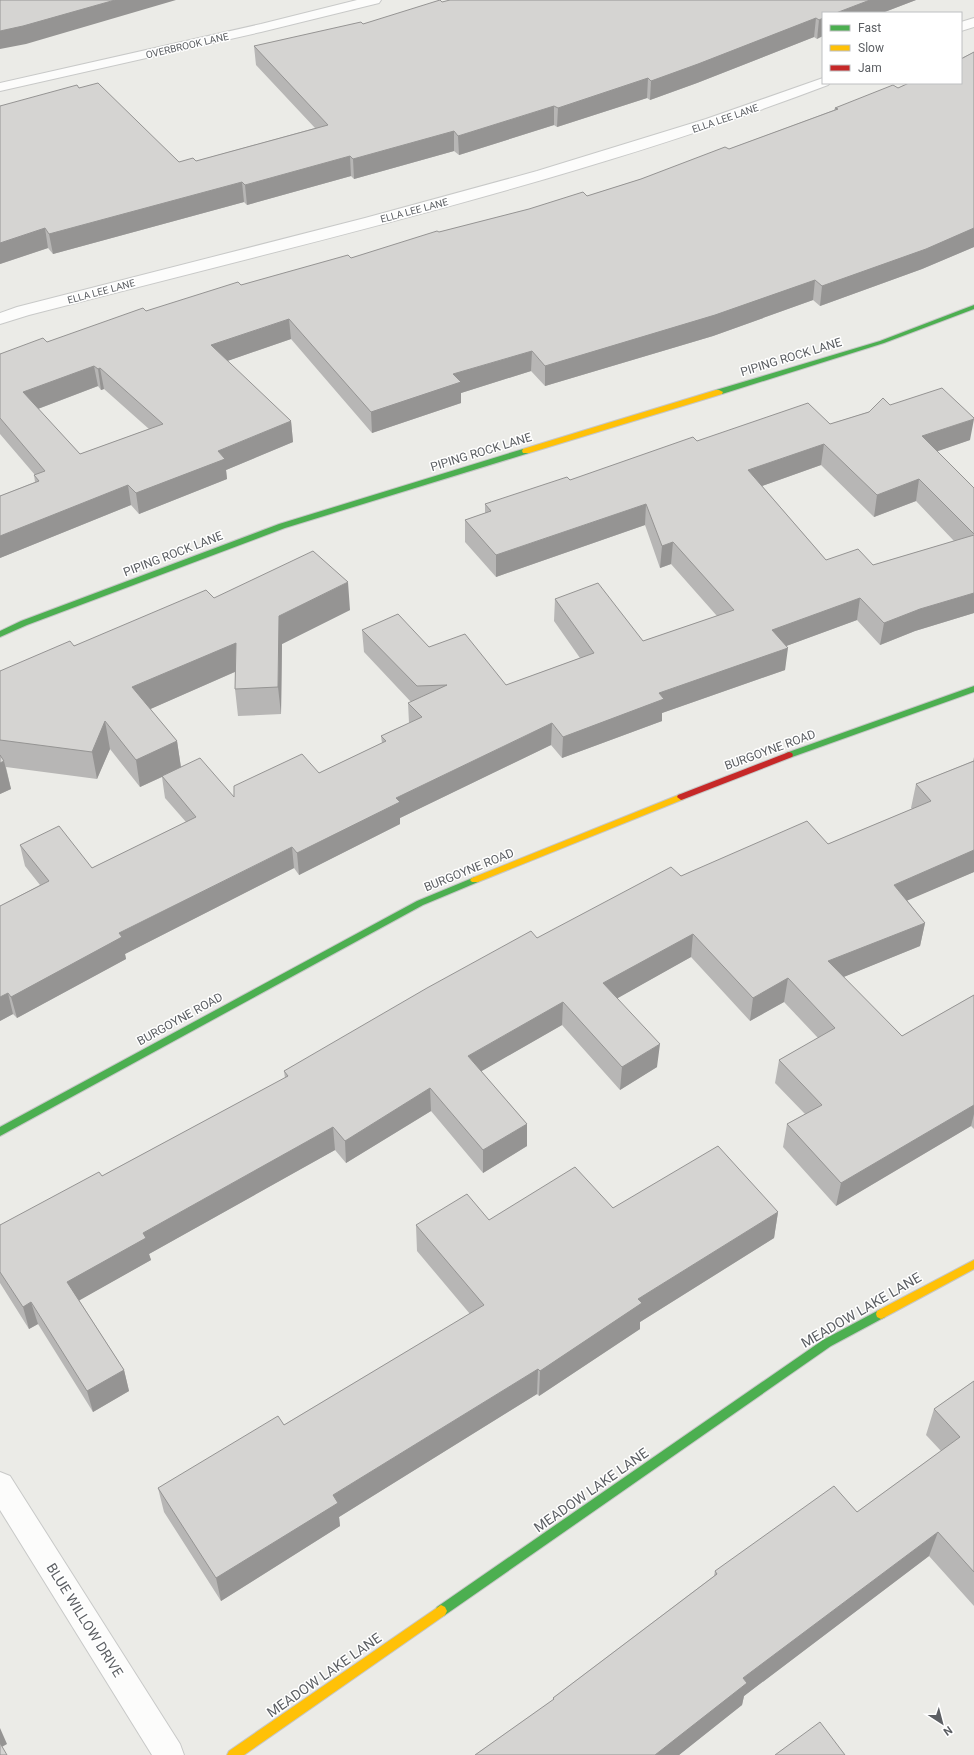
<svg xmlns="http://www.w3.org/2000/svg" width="974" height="1755" font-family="Roboto,sans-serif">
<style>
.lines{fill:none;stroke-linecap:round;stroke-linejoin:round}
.street-casing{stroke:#c8c9c8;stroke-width:2}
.fast-casing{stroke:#c6c7c7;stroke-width:2}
.slow-casing{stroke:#c6c7c7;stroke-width:2}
.jam-casing{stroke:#c6c7c7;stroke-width:2}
.street{fill:#fcfcfb;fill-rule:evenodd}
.fast{fill:#4caf50;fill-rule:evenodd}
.slow{fill:#ffc107;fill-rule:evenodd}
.jam{fill:#c62828;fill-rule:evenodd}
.wall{fill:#b7b6b5;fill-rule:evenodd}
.shaded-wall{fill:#959493}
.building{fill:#d5d4d2;stroke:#959493;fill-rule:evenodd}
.labels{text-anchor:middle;stroke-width:3;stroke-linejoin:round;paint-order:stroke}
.far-street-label{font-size:10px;fill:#5c5f63;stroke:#fff}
.street-label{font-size:12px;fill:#5c5f63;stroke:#fff}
.near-street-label{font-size:14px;fill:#5c5f63;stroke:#fff}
</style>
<rect width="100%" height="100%" fill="#ebebe7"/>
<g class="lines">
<defs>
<path id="street" d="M357,0h24l-2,3 -118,29 -261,59v-8l261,-59z
M974,18v9l-13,4v-9z
M823,78v5h7l-2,2c-259,99 -531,160 -799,230l-29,9v-11l17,-6 348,-89 172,-47 169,-52z
M0,1472l10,4 170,268 4,11h-32l-152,-245z"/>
<path id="fast" d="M974,305v4l-90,34 -162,51h-3l-4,-2 1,-2 164,-49z
M523,449h6l1,2 -1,2 -244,75 -258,97 -27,12v-6l21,-10 258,-97z
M974,686v6l-182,65h-6l-1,-2 1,-2z
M475,877l3,1 2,2 -2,2 -55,23 -423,231v-9l417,-226z
M881,1309l4,2 1,3 -1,3 -54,29 -386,269 -4,2 -4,-2 -2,-4 2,-4 386,-267z"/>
<path id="slow" d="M716,390h3l4,2 -1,2 -193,59h-6l-1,-2 1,-2z
M681,794l4,3 -1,2 -206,83h-6l-2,-2 2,-2z
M974,1260v9l-89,48 -4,2 -4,-2 -1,-3 1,-3z
M441,1605l4,2 2,4 -2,4 -201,140h-17l2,-4z"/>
<path id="jam" d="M789,752l3,1 1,2 -1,2 -108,42 -3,1 -4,-3 1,-2z"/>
</defs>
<use href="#street" class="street-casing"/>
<use href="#fast" class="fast-casing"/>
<use href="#slow" class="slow-casing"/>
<use href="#jam" class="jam-casing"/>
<use href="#street" class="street"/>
<use href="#fast" class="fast"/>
<use href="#slow" class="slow"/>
<use href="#jam" class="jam"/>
</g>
<path class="wall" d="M450,0h466l-34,13h-59l-6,26 -3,-2 -117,46 -47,17 -3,-2 -90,29 -3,-2 -95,30 -5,-4 -100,28 -3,-3 -104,29 -3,-3 -191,52 -5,-6 -48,16v-158l79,-18 100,74 17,-1 119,-33 -59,-63 -2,-19 109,-22z
M974,52v195l-52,22 -102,37 -7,-6 -100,36 -168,50 -14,-15 -70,22v10l-89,30 -81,-94 -64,22 64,60 2,21 -67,28 1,9 -88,35 -8,-9 -131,53v-62l35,-14 -1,-7h1l-35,-41v-80l47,-12 99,-31 95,-26 110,-27 88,-26 148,-36 54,-17 88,-30 105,-39 1,-2 63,-20zM98,386l3,4 3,-1 45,40 -69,25 -42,-45z
M890,405l80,35 -33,11 37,37v125l-59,18 -35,14 -23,-25 -71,26 -1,24 -123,43v8l-100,37 -11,-13 -151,73v6l-101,51 -5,-7 -169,86 1,5 -109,59 -4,-4 -13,7v-115l40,-21 -15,-19 -5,-21 72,23 94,-46 -21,-24 -3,-21 -22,10 -30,-38 -13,30 -91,-12 5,22 -11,5v-123l214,-73 136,12 -68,34 -1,70 -43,2 -3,-27v-17l-85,37 27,32 4,26 53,30 85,-24 63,-30 -1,-7 28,-13 -1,-20 3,-1 -47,-50 -2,-22 67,17 77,38 74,-27 -26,-37 1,-22 88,42 74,-25 -46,-52 -11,4 -15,-43 -149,52 -31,-35v-22l20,-7v-9l85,-24 127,-39 133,-17zM821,465l53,52 42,-16 38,40 -81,24 -47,-5 -64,-74z
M974,757v115l-67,28 18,23 -5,23 -77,31 59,59 72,-41v134l-3,-3 -135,80 -53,-59 4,-23 18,-10 -30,-31 4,-23 39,-22 -34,-36 -34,19 -59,-64 -74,41 40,69 -37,23 -58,-65 -81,46 46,53v22l-44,27 -52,-62 -85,52 -11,-13 -186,104 2,6 -72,40 45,70 5,21 -36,21 -55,-88 -9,5 -29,-46v-58l102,-49 183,-98 -1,-7 253,-133 144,-62 147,-32 84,-35 -1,-1 5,-24 57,-23z
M613,1208l165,4 -4,26 -134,84v7l-101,67 -2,-2 -198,123 1,9 -119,75 -57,-89 -6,-24 126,-63 186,-111 -53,-63 -1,-26 73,-5z
M974,1381v225l-45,-50 -185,140 -2,9 -63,50h-204l78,-55v-2l161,-122 1,-5 142,-59 84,-61 -15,-16 8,-26z"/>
<path class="shaded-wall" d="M115,0h61l-150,44 -26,5v-18z
M870,0h46l-34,13h-46z
M816,18l-2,19 -117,46 -47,17 1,-19z
M823,18v18l-6,3 2,-19z
M648,78l-1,20 -90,29 1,-19z
M554,106v19l-95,30 -1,-19z
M454,131v20l-100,28 -1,-20z
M350,156l1,20 -104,29 -2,-20z
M242,182l2,20 -191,52 -4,-20z
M45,228l3,20 -48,16v-21z
M974,228v19l-52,22 -102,37 2,-20z
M815,280l-2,20 -100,36 -168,50v-20z
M289,319l2,20 -78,27 -2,-21z
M532,351l-1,20 -70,22v10l-89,30 -1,-21 82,-38z
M94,366l4,20 -71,27 -4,-21z
M100,368l4,21 -3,1 -3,-21z
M974,419l-4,21 -52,18 4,-22z
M291,421l2,21 -67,28 1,9 -88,35 -3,-21 82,-42z
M824,444l-3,21 -76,27 3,-22z
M919,479l-3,22 -42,16 3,-22z
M128,485l3,20 -131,53v-22z
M646,504l-1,21 -149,52v-22z
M673,542l-2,22 -11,4 2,-22z
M348,582l2,28 -68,34 -1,70 -3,-27 1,-71z
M974,593v20l-59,18 -35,14 4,-22 36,-14z
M860,598l-3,22 -87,32 2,-22z
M236,643l3,27 -102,45 -5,-28z
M788,648l-3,22 -123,43v8l-100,37 1,-21 96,-44z
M105,721l5,28 -13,30 -5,-27z
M552,723l-1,22 -151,73v6l-101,51 -2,-22 99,-55z
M177,741l4,27 -41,19 -4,-27z
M4,761l7,28 -11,5v-31z
M292,847l2,21 -169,86 1,5 -109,59 -6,-21 108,-64z
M974,850v22l-84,36 4,-23z
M925,923l-5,23 -96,39 4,-24z
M693,934l-2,23 -89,50 1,-24z
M788,978l-4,24 -34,19 3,-23z
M8,993l5,21 -13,7v-24z
M563,1002l-1,23 -94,54v-23z
M660,1044l-3,23 -37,23 2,-23z
M430,1088l1,23 -85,52 -1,-22z
M974,1105v9l-3,12 -135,80 5,-23z
M527,1124v22l-44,27v-23z
M333,1127l2,23 -186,104 2,6 -78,44 -6,-22 76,-49z
M778,1212l-4,26 -134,84v7l-101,67 1,-25 98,-72z
M31,1302l7,22 -9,5 -6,-22z
M538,1369l-1,25 -198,123 1,9 -119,75 -5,-23 117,-83z
M124,1370l5,21 -36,21 -6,-21z
M938,1532l-9,24 -185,140 -2,9 -63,50h-24l88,-77z
M0,1728l7,16 -7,4z"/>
<path class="building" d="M0,0h115l-92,26 -23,5z
M440,0l2,2 8,-2h420l-34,13h-13v5l-4,2 -3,-2 -118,46 -47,17 -3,-3 -90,30 -4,-2 -96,30 -4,-5 -101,28 -3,-3 -105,29 -3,-3 -193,52 -4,-6 -45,15v-137l77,-21 2,3 19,-5 81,79 14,-4 3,3 132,-36 -74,-79 107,-24 2,2z
M974,52v176l-48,21 -104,37 -7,-6 -100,35 -170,51 -13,-15 -79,23 8,8 -90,30 -82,-93 -78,26 80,76 -73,30 7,8 -89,34 -8,-8 -128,51v-40l39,-15 -5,-6 11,-4 -45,-53v-64l43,-16 4,4 96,-34 3,3 92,-29 3,3 107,-30 3,3 86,-27 2,1 90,-23 54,-17 4,4 54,-17 84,-32 4,2 109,-40 -3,-1 58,-23 5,3 11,-5h52v-24zM94,366l4,3 2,-1 63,56 -83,30 -57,-62z
M942,388l32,30v1l-52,17 52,52v46l-55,-55 -42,16 -53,-51 -76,26 78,90 32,-11 15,16 101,-30v58l-54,16 -36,14 -24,-25 -88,32 16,18 -129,45 5,6 -101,38 -11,-14 -156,75 4,4 -103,51 -5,-6 -173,86 3,4 -111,60 -3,-4 -8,4v-91l49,-25 -29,-36 39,-19 33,42 104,-51 -34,-41 38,-18 34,39v-11l68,-32 17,19 67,-32 -5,-5 41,-19 -14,-14 39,-18 -30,1 -55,-56 36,-16 31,33 36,-13 41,51 88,-32 -39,-54 43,-16 45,58 91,-31 -61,-68 -11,4 -16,-42 -150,51 -31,-35 26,-9 -6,-7 82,-27 3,3 123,-43 4,4 111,-38 22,21 39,-12 14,-14 7,7z
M313,551l35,31 -69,34 -1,71 -43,2 1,-46 -104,44 45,54 -41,19 -31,-39 -13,31 -92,-12v-69l70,-30 4,5 132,-56 8,8z
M0,755l4,6 -4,2z
M974,761v89l-80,35 31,38 -97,38 74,75 72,-41v110l-133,78 -54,-59 35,-19 -43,-45 56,-32 -47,-50 -35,20 -60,-64 -90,49 57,61 -38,23 -59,-65 -95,54 59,68 -44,26 -53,-62 -85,53 -12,-14 -190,106 3,5 -79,44 57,88 -37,21 -56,-89 -8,5 -23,-35v-47l99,-53 3,4 186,-100 -4,-5 143,-83 104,-57 6,7 134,-71 10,9 126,-55 21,23 103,-43 -15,-17z
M718,1146l60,66 -140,87 4,4 -102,68 -2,-2 -205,126 5,8 -122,75 -58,-90 120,-72 6,9 200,-120 -68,-80 51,-31 22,26 86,-53 38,41z
M974,1381v191l-36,-40 -195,146 4,5 -92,72h-180l79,-56 -1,-1 164,-124 -2,-3 119,-85 23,26 103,-75 -26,-28z
M820,1722l25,33h-70z
M0,1743l7,12h-7z"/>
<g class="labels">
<g class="far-street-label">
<text transform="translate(187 45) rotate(-13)" y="4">OVERBROOK LANE</text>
<text transform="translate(725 118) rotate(-19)" y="4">ELLA LEE LANE</text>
<text transform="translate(414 210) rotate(-15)" y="4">ELLA LEE LANE</text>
<text transform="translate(101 291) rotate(-15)" y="4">ELLA LEE LANE</text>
</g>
<g class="street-label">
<text transform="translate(791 357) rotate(-17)" y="4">PIPING ROCK LANE</text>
<text transform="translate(481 452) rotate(-17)" y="4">PIPING ROCK LANE</text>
<text transform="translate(173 554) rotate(-21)" y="4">PIPING ROCK LANE</text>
<text transform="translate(770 750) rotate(-20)" y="4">BURGOYNE ROAD</text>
<text transform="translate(469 870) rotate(-22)" y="4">BURGOYNE ROAD</text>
<text transform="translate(180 1019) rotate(-29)" y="4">BURGOYNE ROAD</text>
</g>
<g class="near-street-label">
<text transform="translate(861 1310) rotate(-30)" y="5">MEADOW LAKE LANE</text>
<text transform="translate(591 1490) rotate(-35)" y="5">MEADOW LAKE LANE</text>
<text transform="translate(85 1620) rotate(58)" y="5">BLUE WILLOW DRIVE</text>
<text transform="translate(324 1675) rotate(-35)" y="5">MEADOW LAKE LANE</text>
</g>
</g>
<rect x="822" y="12" width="140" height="72" fill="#ffffff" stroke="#bebfc1"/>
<rect x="830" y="25" width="20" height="6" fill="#4caf50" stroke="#bebfc1"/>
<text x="858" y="32" font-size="12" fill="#5c5f63">Fast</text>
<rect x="830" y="45" width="20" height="6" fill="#ffc107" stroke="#bebfc1"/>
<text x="858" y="52" font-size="12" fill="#5c5f63">Slow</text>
<rect x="830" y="65" width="20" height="6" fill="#c62828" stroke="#bebfc1"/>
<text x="858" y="72" font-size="12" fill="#5c5f63">Jam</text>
<g transform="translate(942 1723) rotate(144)" stroke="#ffffff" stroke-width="3" paint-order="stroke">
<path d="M0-3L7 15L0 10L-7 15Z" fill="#5c5f63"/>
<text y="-6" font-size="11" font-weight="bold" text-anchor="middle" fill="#5c5f63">N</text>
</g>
</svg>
